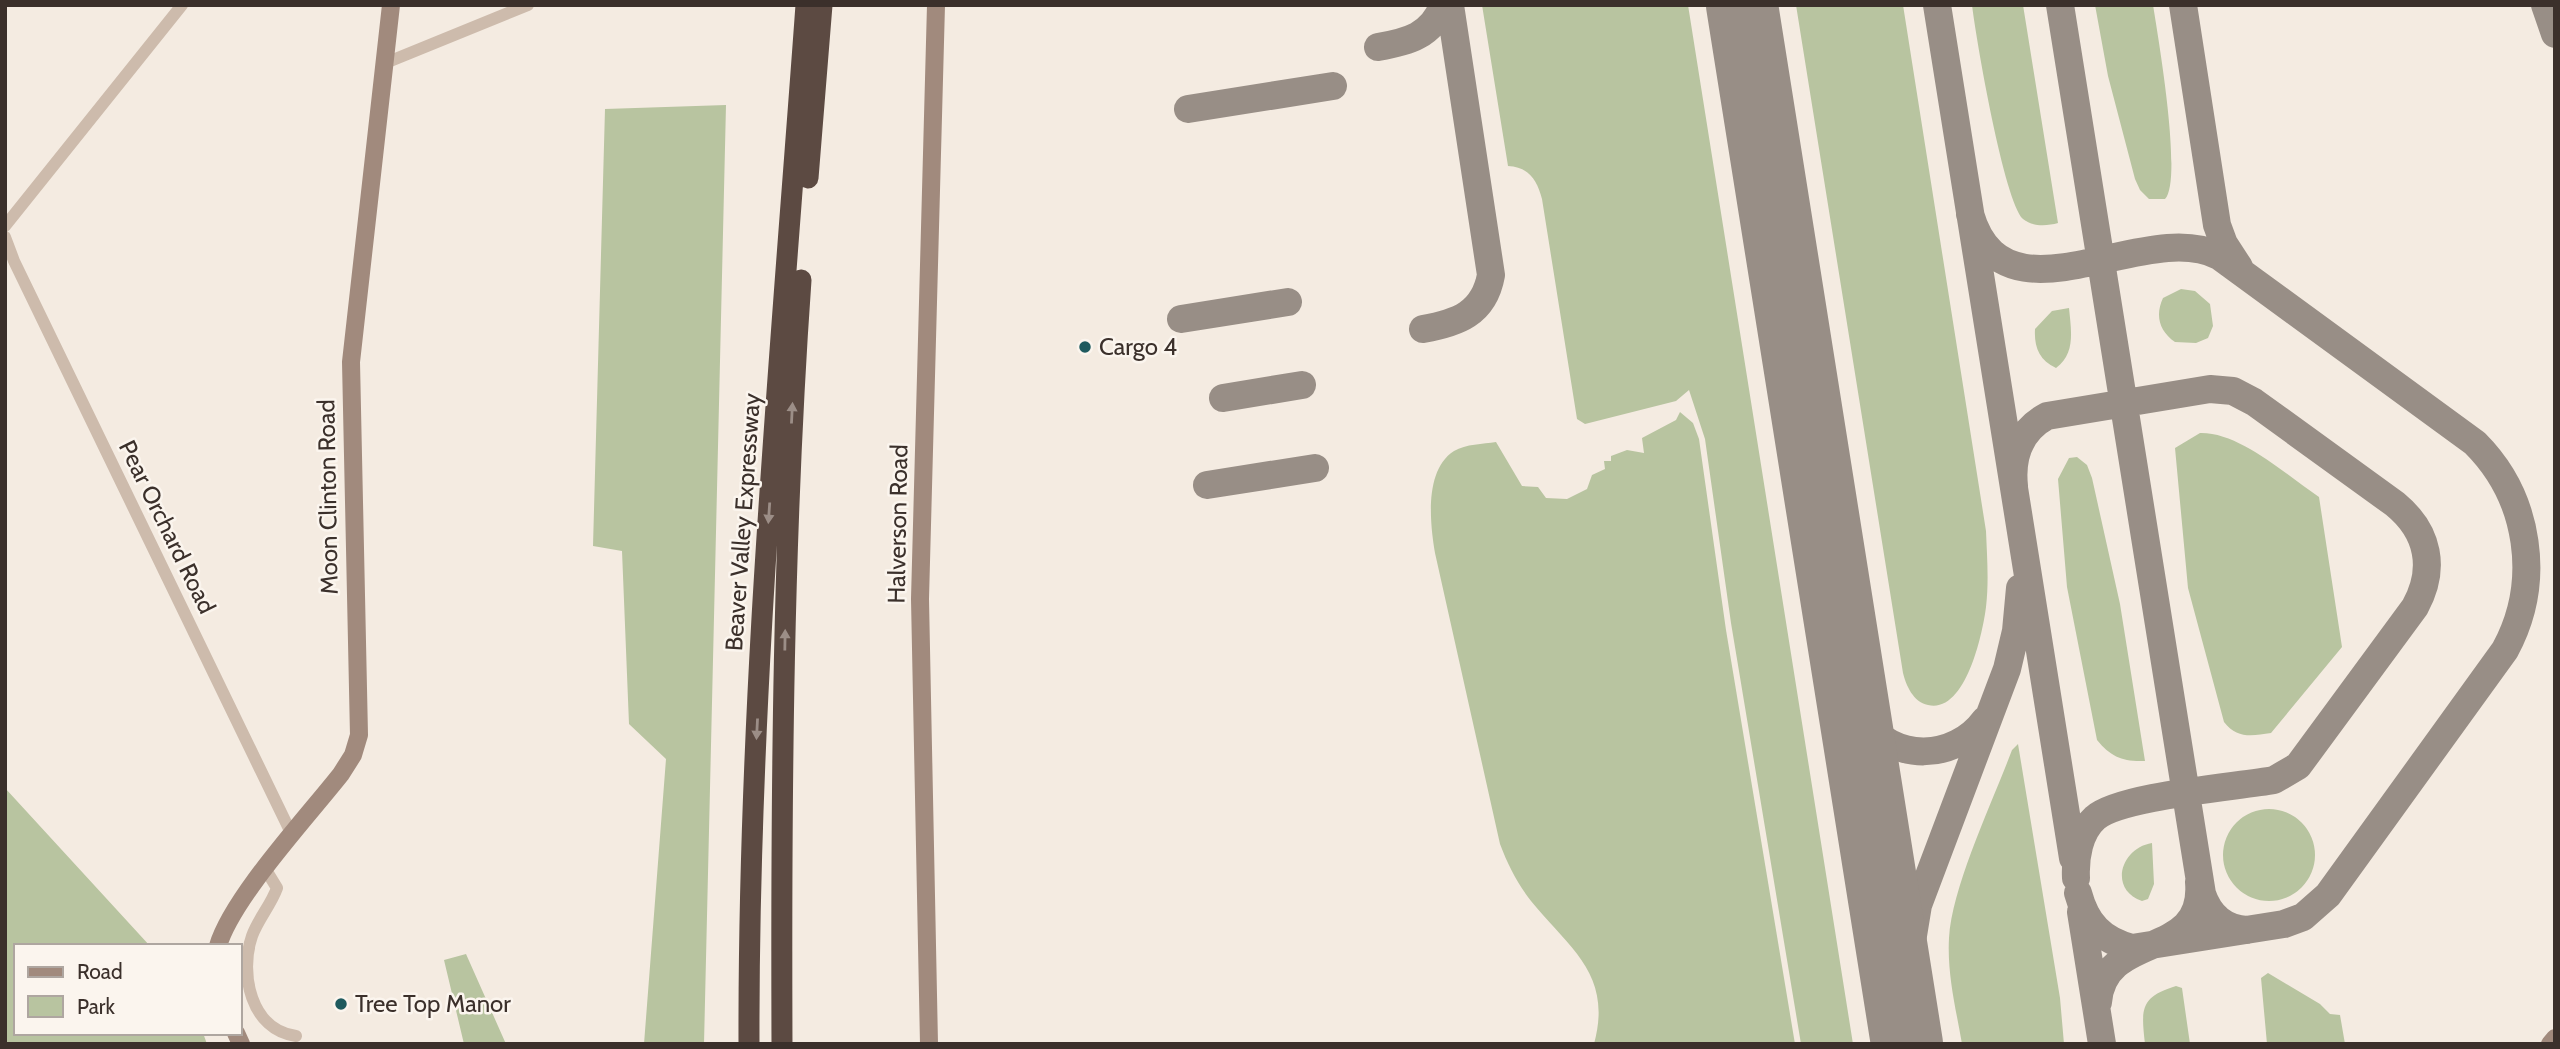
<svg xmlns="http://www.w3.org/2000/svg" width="2560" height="1049" font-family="Cabin,sans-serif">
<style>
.green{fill:#b8c4a0}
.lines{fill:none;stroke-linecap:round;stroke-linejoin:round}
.taxiway{stroke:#988e86;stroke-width:28}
.runway{stroke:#988e86;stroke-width:72}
.street{stroke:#cdbbac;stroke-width:12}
.secondary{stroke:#a18a7d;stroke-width:18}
.highway{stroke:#5c4a42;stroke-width:21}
.oneway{fill:#9c8e87}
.poi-dot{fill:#1f5a5e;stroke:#fbf5ee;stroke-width:2.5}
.labels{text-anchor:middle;stroke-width:5;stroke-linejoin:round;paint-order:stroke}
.poi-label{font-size:24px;fill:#3b302b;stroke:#fbf5ee;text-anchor:start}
.street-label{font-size:24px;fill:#3b302b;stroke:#fbf5ee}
</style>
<rect width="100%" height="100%" fill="#f4ebe1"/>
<path class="green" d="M1482,5h206l165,1039h-52l-70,-421 -26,-184 -16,-49 -13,11 -91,23 -8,-5 -35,-220c-5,-19 -13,-32 -34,-33z
M1796,5h107l83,526c1,25 3,51 0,76 -3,25 -20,107 -58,98 -15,-3 -22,-20 -25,-32z
M1972,5h51l35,218c-11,3 -25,4 -35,-4 -19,-18 -47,-180 -51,-214z
M2095,5h58c5,31 30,175 12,194h-16l-9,-9 -5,-11 -27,-103z
M726,105l-22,939h-60l22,-285 -37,-35 -7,-173 -29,-5 12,-437z
M2181,289l14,2 15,13 3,22 -5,12 -12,5 -21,-1c-16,-11 -20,-27 -12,-44z
M2069,308c2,21 7,46 -13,60 -17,-8 -22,-21 -21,-39l17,-18z
M1680,412l13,11 6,16 27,191 69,414h-201c19,-70 -24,-95 -63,-143 -14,-18 -23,-36 -31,-57l-65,-291c-5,-29 -11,-83 19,-102 12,-7 29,-7 42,-9l26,44 16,1 8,11 21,1 20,-10 5,-14 13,-6 -1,-8h7v-5l16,-6 17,3 -2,-15 34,-18z
M2200,433c40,-1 86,42 119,64l23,150 -71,86c-19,3 -34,6 -47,-11l-36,-134 -13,-140z
M2077,457l10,8 5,13 28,126 25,157c-22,1 -34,-4 -48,-21l-30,-153 -9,-108 11,-21z
M2018,744l42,254 4,46h-102c-6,-35 -15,-70 -13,-106 3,-52 44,-137 63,-188z
M5,788l145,158h-134v87h187l4,11h-202z
M2223 855a46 46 0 1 1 92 0a46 46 0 1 1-92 0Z
M2152,843l2,41 -6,15 -6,2c-34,-12 -21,-53 10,-58z
M466,954l40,90h-42l-20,-84z
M2268,973l52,31 10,10 10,1 5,29h-78l-6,-66z
M2176,986l6,2 8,56h-45c-4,-35 -5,-47 31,-58z"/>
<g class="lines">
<path class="taxiway" d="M1937,5l136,853
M2060,5l142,889c7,21 23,35 45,36
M2183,5l34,220 7,19 15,23
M2545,5l10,29
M1378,47c29,-5 54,-11 65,-42
M1188,109l145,-23
M1970,214c34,118 174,3 249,42l256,187c55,55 67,139 30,207l-177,245 -25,22 -19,7 -152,24c-31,-8 -46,-25 -54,-55
M1181,319l107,-17
M1423,329c34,-6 61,-15 68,-54l-41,-270
M1223,398l79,-13
M1207,485l108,-17
M2014,486c-3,-29 5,-55 33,-70l163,-27 23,2 21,11 141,102c34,28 41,65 20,103l-117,159 -24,14c-39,7 -155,16 -179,38 -16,14 -20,40 -19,60
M1845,656c5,21 7,45 19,63 28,44 91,42 121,1
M2081,912l21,132
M2098,1002c6,-73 108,-40 101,-120
M1910,1044l-3,-72 11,-67 89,-236 9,-38 4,-43"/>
<path class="runway" d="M1742,5l165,1039"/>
<path class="street" d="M383,64l145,-59
M5,226l177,-221
M5,237l9,24 278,574
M266,870l11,18c-6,17 -19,31 -25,48 -13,38 -1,94 44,100"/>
<path class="secondary" d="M218,946c14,-48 90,-130 123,-172l12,-19 6,-20 -8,-373 40,-357
M236,1033l5,11
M929,1044l-9,-445 16,-594
M2550,1044l5,-6"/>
<path class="highway" d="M808,178l14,-173
M749,1044c-1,-347 32,-693 57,-1039
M782,1044c-1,-255 1,-510 19,-764"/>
</g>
<defs><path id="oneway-solid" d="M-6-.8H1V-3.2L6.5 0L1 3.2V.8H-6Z" transform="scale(1.75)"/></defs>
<g class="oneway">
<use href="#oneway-solid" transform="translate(792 413) rotate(-87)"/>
<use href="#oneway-solid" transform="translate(769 513) rotate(94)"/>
<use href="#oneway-solid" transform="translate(785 640) rotate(-89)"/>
<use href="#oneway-solid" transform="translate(757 729) rotate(93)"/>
</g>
<g class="poi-dot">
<circle cx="1085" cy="347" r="7"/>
<circle cx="341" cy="1004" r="7"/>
</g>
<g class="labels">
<g class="poi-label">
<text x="1099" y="355">Cargo 4</text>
<text x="355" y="1012">Tree Top Manor</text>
</g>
<g class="street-label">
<text transform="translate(328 497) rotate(-91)" y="8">Moon Clinton Road</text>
<text transform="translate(743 522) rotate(-86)" y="8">Beaver Valley Expressway</text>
<text transform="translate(898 524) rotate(-89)" y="8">Halverson Road</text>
<text transform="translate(167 527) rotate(64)" y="8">Pear Orchard Road</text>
</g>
</g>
<rect width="2560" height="1049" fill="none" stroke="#3b302b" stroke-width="14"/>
<rect x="14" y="944" width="228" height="91" fill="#fbf5ee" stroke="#aea6a0" stroke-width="2"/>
<rect x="28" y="967" width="35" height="10" fill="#a18a7d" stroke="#aea6a0" stroke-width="2"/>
<text x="77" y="979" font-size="21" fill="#3b302b">Road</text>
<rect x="28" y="996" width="35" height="21" fill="#b8c4a0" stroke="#aea6a0" stroke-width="2"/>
<text x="77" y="1014" font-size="21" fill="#3b302b">Park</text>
</svg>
